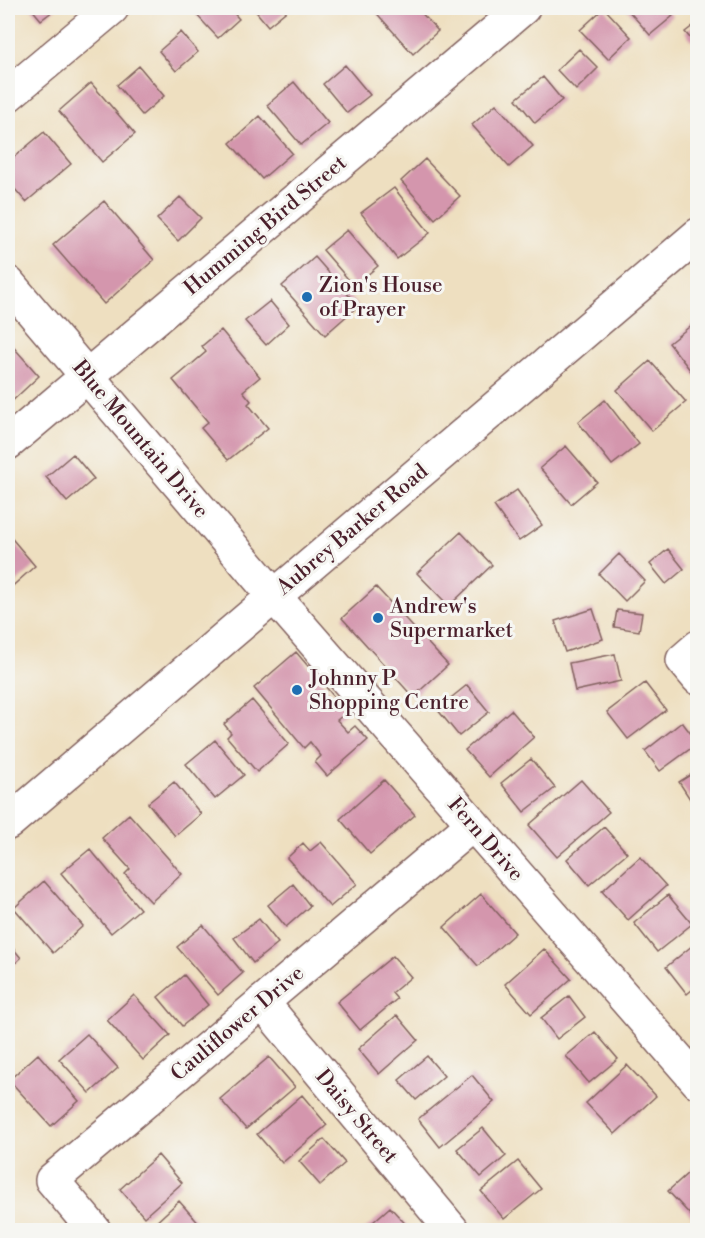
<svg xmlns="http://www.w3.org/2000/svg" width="705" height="1238" font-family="'Libre Bodoni',serif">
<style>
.building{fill:#d496ad}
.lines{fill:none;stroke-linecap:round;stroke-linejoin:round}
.minor-casing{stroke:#83625f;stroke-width:36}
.minor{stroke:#fff;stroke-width:33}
.poi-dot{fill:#1f6fb2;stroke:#f6f6f2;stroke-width:2}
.labels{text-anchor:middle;stroke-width:6;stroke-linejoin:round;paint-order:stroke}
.street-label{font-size:21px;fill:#4a1f2b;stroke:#f6f6f2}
.poi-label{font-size:21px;fill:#4a1f2b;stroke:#f6f6f2;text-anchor:start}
</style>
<rect width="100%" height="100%" fill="#f6f6f2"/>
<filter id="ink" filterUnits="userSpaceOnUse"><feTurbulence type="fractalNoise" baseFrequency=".0167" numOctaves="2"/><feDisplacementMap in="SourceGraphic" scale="12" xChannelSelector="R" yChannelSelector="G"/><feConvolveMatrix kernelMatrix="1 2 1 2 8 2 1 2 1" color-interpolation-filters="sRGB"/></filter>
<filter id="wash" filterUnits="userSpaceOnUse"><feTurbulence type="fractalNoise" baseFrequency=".008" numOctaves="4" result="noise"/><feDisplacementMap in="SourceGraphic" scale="24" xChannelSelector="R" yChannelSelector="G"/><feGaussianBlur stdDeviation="1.35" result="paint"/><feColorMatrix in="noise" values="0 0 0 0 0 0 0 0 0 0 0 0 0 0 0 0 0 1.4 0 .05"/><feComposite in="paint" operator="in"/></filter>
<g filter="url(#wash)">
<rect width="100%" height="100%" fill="#eedfc0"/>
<g id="blocks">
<path class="building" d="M31,8h26l-16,12z
M198,8h31l10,11 -21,19 -25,-27z
M253,8h37l-22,18z
M372,8h45l21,23 -25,23z
M604,8l27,29 -23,22 -28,-29z
M626,8h40l7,8 -23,19z
M698,22v22l-2,1 -11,-13z
M181,32l17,20 -22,19 -17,-20z
M579,49l19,19 -22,22 -19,-20z
M345,65l25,30 -23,18 -24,-29z
M139,66l25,30 -22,19 -25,-30z
M543,77l19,23 -27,23 -19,-24z
M294,82l34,41 -27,22 -34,-40z
M91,83l44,51 -33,28 -43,-51z
M496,104l37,42 -24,21 -37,-42z
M260,116l32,37 -30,26 -32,-36z
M44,132l27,32 -45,38 -18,-21v-19z
M425,159l35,37 -25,23 -34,-38z
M394,188l36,45 -33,26 -36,-46z
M180,197l21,21 -23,23 -21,-22z
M104,201l50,59 -50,44 -51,-59z
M347,230l31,36 -24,20 -31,-36z
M315,257l43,49 -33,29 -43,-49z
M270,301l19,23 -23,21 -21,-24z
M698,320v60l-29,-37z
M221,330l39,47 -17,14 8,10 -3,3 20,24 -40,32 -27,-32 7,-6 -35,-42 33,-28 -4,-6z
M8,341l31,35 -31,29z
M650,361l36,41 -34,29 -35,-41z
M605,400l34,44 -27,21 -34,-43z
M566,446l31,36 -26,22 -31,-36z
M73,454l21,25 -27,23 -21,-25z
M517,490l25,35 -23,16 -25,-35z
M461,532l31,33 -43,41 -32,-33z
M8,534l27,32 -27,24z
M668,549l16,20 -18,15 -16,-20z
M619,554l26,27 -20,20 -26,-27z
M376,587l72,78 -35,32 -71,-79z
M593,609l10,30 -38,13 -10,-31z
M617,610l25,3 -3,18 -25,-4z
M296,652l51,60 -10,8 11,12 7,-6 13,14 -41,36 -12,-14 6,-6 -11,-14 -6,6 -50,-60z
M615,654l6,27 -46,10 -6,-28z
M645,683l21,27 -38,29 -21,-27z
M467,685l22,27 -30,24 -22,-27z
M252,700l37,44 -32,28 -30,-35 4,-4 -7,-9z
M511,710l23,27 -45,40 -24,-27z
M682,722l16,21 -38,28 -15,-20z
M215,740l29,35 -29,24 -29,-35z
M531,759l24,29 -31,24 -23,-29z
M698,770v24l-8,5 -11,-17z
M384,780l31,35 -45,39 -30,-35z
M581,780l28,32 -52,45 -28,-32z
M174,782l27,32 -26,22 -27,-33z
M129,814l53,60 -31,28 -26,-28 5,-5 -28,-31z
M604,827l23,26 -38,32 -22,-26z
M321,842l36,42 -27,23 -43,-49 16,-15 7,8z
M90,849l50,60 -29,24 -50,-60z
M640,857l26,29 -38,34 -26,-29z
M44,881l39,45 -30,27 -39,-45z
M293,884l17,22 -24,21 -18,-22z
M481,894l34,39 -37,33 -34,-39z
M668,895l24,29 -35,28 -23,-29z
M259,919l19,24 -25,20 -19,-25z
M203,925l40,48 -25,22 -41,-48z
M698,941v44l-11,9 -21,-27z
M8,942l13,16 -13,12z
M544,949l27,30 -40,35 -26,-30z
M393,956l18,21 -19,16 5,6 -37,31 -23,-28z
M184,975l24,30 -26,21 -24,-29z
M134,995l36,40 -27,25 -36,-40z
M569,996l16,21 -28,22 -16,-21z
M397,1015l21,25 -39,34 -21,-25z
M595,1032l23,27 -29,24 -23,-27z
M87,1034l31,34 -28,25 -31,-34z
M38,1054l41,47 -28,25 -42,-46z
M427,1056l17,20 -28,24 -17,-20z
M269,1057l26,30 -49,42 -26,-30z
M627,1065l29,31 -41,38 -29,-31z
M472,1075l22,27 -54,45 -22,-28z
M302,1095l25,30 -45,38 -25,-29z
M483,1128l23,28 -25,21 -24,-28z
M324,1139l21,24 -25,22 -21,-24z
M158,1155l24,28 -38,34 -24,-28z
M518,1161l23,28 -37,30 -23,-28z
M698,1164v59l-30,-32z
M179,1201l22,25 -5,4h-40l-4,-4z
M390,1207l21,23h-47z"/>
</g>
</g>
<g filter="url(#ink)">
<use href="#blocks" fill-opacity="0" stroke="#83625f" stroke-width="1.5"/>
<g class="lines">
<defs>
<path id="minor" d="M8,95l104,-87
M8,283l266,313 424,486
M8,443l515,-435
M698,647l-15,13 15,18
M8,823l690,-588
M262,1002l190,228
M94,1230l-42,-50 421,-356"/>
</defs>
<use href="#minor" class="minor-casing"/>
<use href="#minor" class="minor"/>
</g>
</g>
<g class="poi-dot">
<circle cx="307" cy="297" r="6"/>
<circle cx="378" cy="618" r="6"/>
<circle cx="297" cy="690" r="6"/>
</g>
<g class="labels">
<g class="street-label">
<text transform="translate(265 225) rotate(-40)" y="7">Humming Bird Street</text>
<text transform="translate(141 439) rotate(50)" y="7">Blue Mountain Drive</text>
<text transform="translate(352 529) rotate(-40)" y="7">Aubrey Barker Road</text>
<text transform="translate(486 839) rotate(49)" y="7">Fern Drive</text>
<text transform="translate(237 1023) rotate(-40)" y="7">Cauliflower Drive</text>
<text transform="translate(357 1116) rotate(50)" y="7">Daisy Street</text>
</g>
<g class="poi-label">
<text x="319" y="292">Zion's House<tspan x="319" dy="24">of Prayer</tspan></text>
<text x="390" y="613">Andrew's<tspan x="390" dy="24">Supermarket</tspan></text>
<text x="309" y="685">Johnny P<tspan x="309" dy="24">Shopping Centre</tspan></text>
</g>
</g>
<rect width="705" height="1238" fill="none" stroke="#f6f6f2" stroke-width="30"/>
</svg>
